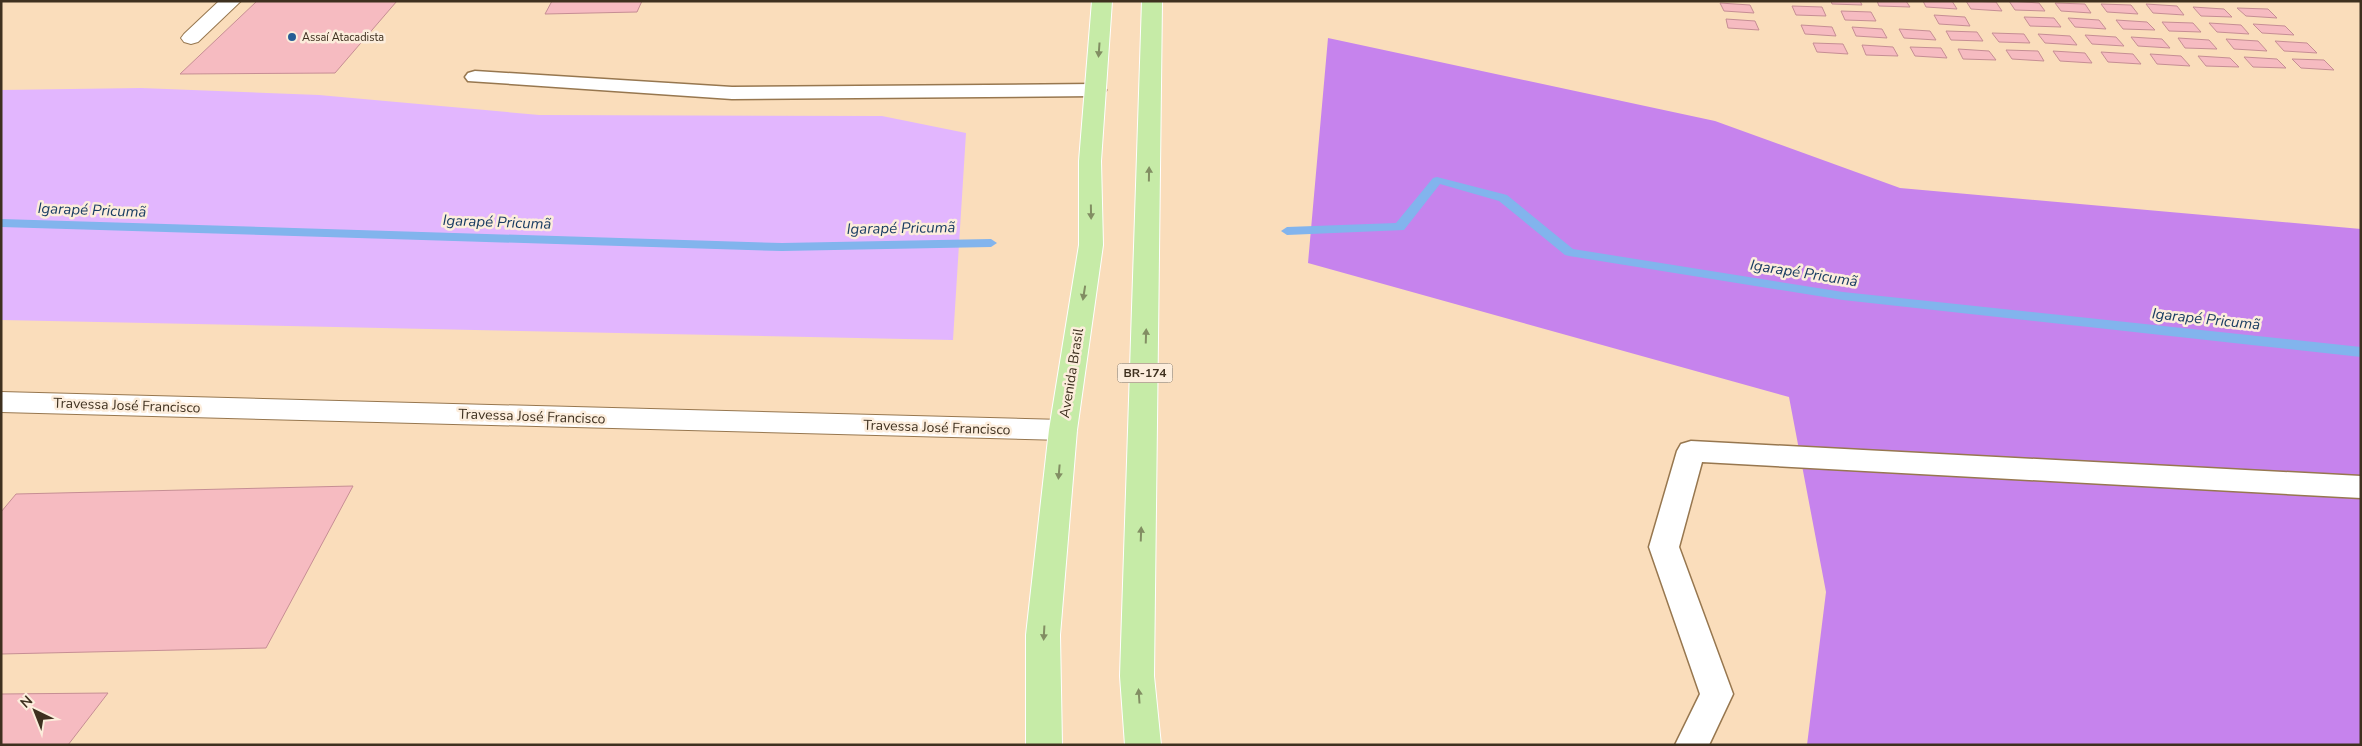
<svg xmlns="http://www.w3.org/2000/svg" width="2362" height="746" font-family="'Nunito Sans',sans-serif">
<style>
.green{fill:#e2b6fe}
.forest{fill:#c683ed}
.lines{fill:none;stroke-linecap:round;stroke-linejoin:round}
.stream{fill:#82b4ed;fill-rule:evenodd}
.building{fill:#f6bbc1;stroke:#c68e94}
.service-casing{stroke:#97774f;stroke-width:3}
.minor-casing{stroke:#97774f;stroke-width:2}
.trunk-casing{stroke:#fff;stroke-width:2}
.service{fill:#fff;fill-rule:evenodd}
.minor{fill:#fff;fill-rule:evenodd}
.trunk{fill:#c6eba7;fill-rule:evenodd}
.oneway{fill:#828e63}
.poi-dot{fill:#265d95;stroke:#fceddc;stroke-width:2}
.labels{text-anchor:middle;stroke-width:5;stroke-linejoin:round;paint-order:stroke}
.far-poi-label{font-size:11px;fill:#3e301f;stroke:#fceddc;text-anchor:start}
.shield{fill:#fceddc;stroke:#776958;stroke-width:1}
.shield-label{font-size:12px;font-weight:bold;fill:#3e301f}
.street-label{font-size:14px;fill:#3e301f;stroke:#fceddc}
.water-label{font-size:15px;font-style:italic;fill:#193d62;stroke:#fceddc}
</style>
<rect width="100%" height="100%" fill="#faddbb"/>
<path class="green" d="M141,88l178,7 220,20 343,1 84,17 -13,207 -952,-20v-230z"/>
<path class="forest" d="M1328,38l387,83 185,67 461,41v516h-554l19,-153 -37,-195 -481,-134z"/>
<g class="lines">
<path class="stream" d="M1437,177l70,18 66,54 270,43 518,55v10l-518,-57 -274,-44 -4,-1 -66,-54 -59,-17 -36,46 -117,5 -6,-4 6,-4 109,-4 37,-45z
M1,219l781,24 209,-4 6,4 -6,4 -209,4 -781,-24z"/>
</g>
<path class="building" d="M257,1h140l-62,72 -155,1z
M552,1h90l-5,11 -92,2z
M1831,1h29l2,4 -30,-1z
M1877,1h29l4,6 -31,-1z
M1923,1h29l5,8 -31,-2z
M1966,1l30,1 6,9 -31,-2z
M2009,1l30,2 6,8 -30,-1z
M1720,3l30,2 4,8 -30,-2z
M2055,3l30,1 6,9 -30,-2z
M2101,4l30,1 7,9 -31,-2z
M2146,4l31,2 7,9 -31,-2z
M1792,6l30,1 4,9 -30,-1z
M2193,7l31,2 8,8 -31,-1z
M2237,8l31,1 9,9 -31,-2z
M1841,11l30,1 5,9 -31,-1z
M1934,15l31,2 5,9 -31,-2z
M2024,17l30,1 7,9 -31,-1z
M2068,18l31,2 7,9 -31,-2z
M1726,19l29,2 4,9 -31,-2z
M2116,20l31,2 8,8 -32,-1z
M2162,22l31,1 8,9 -32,-1z
M2209,23l32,2 8,9 -32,-2z
M2253,24l32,2 9,9 -32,-2z
M1801,25l31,2 4,9 -31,-2z
M1852,27l30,2 5,9 -31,-2z
M1899,29l31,2 6,9 -32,-2z
M1946,31l31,1 6,9 -32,-1z
M1992,33l32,1 6,9 -31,-1z
M2038,34l32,2 7,9 -32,-2z
M2085,35l31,2 8,9 -32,-2z
M2131,37l31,2 8,9 -32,-2z
M2178,38l31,2 8,9 -32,-1z
M2226,39l32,2 9,10 -33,-2z
M2275,41l32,2 10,10 -33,-2z
M1813,43l30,1 5,10 -31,-2z
M1862,45l31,2 5,9 -32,-1z
M1910,47l31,1 6,10 -32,-2z
M1958,49l31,2 7,9 -33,-1z
M2006,50l32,1 6,10 -32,-2z
M2053,51l32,2 7,10 -32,-2z
M2101,52l32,2 8,10 -33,-2z
M2150,54l31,2 9,10 -33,-2z
M2198,56l32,2 9,9 -33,-1z
M2244,57l33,2 9,9 -33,-1z
M2292,59l32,1 10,10 -33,-2z
M353,486l-87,162 -265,6v-142l15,-18z
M108,693l-40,52h-67v-51z"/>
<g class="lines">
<defs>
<path id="service" d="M475,71l257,16 364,-3 7,2 3,4 -3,4 -7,2 -364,3 -264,-18 -3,-4 3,-4z
M1691,441l670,35v22l-659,-36 -23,85 54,147 -24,51h-34l25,-51 -51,-147 28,-96 4,-7z"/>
<path id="minor" d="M219,1h22l-43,41 -7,2 -7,-2 -3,-4 3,-4z
M1,392l1062,28 10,3 4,7 -4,7 -10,3 -1062,-28z"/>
<path id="trunk" d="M1092,1h20l-11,160 2,84 -26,185 -17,205 2,110h-36v-110l23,-205 30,-185v-84z
M1142,1h20l-8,675 7,69h-36l-5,-69z"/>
</defs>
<use href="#service" class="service-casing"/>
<use href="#minor" class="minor-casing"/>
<use href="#trunk" class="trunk-casing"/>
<use href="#service" class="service"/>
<use href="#minor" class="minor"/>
<use href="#trunk" class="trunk"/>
</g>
<defs><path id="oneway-solid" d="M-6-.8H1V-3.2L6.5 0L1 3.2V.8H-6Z" transform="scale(1.25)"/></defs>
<g class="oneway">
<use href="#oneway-solid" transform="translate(1099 50) rotate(94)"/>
<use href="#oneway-solid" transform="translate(1149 174) rotate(-89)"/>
<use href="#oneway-solid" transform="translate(1091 212) rotate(89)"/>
<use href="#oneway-solid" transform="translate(1084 293) rotate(99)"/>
<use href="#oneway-solid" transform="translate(1146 336) rotate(-88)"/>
<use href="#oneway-solid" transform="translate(1059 472) rotate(95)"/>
<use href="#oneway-solid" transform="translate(1141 534) rotate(-88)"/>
<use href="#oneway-solid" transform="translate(1044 633) rotate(93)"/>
<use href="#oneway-solid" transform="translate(1139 696) rotate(-94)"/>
</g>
<circle class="poi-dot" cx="292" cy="37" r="5"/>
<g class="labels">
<g class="far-poi-label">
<text x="302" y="41">Assaí Atacadista</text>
</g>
<rect class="shield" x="1117.5" y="363.5" width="55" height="19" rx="4"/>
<g class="shield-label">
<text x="1145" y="377">BR-174</text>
</g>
<g class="street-label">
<text transform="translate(1071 373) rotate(-81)" y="5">Avenida Brasil</text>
<text transform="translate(127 405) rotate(2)" y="5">Travessa José Francisco</text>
<text transform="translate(532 416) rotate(2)" y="5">Travessa José Francisco</text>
<text transform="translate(937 427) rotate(2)" y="5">Travessa José Francisco</text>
</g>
<g class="water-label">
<text transform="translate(92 210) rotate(2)" y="5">Igarapé Pricumã</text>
<text transform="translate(497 222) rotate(2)" y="5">Igarapé Pricumã</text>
<text transform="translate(901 228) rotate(-1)" y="5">Igarapé Pricumã</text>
<text transform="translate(1804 273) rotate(9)" y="5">Igarapé Pricumã</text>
<text transform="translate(2206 319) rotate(6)" y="5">Igarapé Pricumã</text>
</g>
</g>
<rect width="2362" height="746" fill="none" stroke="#3e301f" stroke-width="5"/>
<g transform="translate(35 711) rotate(317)" stroke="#fceddc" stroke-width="4" paint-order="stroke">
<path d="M0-4L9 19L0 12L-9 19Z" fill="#3e301f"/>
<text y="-8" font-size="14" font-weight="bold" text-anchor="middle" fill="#3e301f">N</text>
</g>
</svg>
